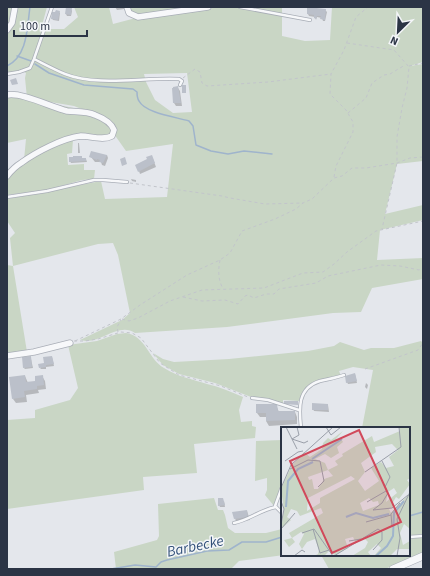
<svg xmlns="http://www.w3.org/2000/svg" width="430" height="576" font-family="'Source Sans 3',sans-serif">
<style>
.green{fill:#c9d6c5;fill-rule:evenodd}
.shadow{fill:#0003}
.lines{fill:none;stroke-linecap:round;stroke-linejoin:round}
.stream{stroke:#9fb4cc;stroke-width:1.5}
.building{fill:#bbc0ca}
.service-casing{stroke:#a9aeb7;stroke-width:4}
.minor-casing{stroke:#a9aeb7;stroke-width:7}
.tertiary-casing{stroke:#a9aeb7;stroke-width:8}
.path{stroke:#c2c5cb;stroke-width:1;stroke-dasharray:3 3;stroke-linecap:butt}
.service{stroke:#f7f8fa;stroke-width:2.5}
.minor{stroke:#f7f8fa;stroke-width:5.5}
.tertiary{stroke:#f7f8fa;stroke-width:7}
.labels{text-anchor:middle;stroke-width:3;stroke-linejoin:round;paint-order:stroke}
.water-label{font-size:15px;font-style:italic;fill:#34527a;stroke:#f4f6f9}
.inset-river{fill:none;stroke:#9fb4cc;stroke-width:2}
.inset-road{fill:none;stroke:#9a9fa9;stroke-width:1}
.view{fill:#d1495b;fill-opacity:0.15;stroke:#d1495b;stroke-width:2}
.inset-edge{fill:none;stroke:#2b3445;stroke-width:2}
</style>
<rect width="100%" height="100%" fill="#e4e7ec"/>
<path class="green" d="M7,7h40l-6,22h23l14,-12 -4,-10h35l4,17 19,-5 31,-3 56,-9h63v29l23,5 25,-1 2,-33h91v55l-13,4 13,-2v97l-26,3 -12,50 38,-9v15l-43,10 -3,30 46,-2v21l-51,9 -11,24 -28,1 -106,14 -92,6c-15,-11 -34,9 -49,8 -2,0 -4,-1 -6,-1l42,-20 8,-7 -12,-58 -5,-12 -15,1 -85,22 -3,-28 5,-5 -8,-12v-22l94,-18 4,18 62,-2 6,-53 -47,7 -12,-17 -7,-15 -33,-13 -47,-8 -2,-20 1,-5 -4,-2 -15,4zM187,73l5,39 -19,1 -18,-13 -9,-18 -2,-8z
M127,7h72l-65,9z
M10,96l64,12 33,13 6,11 -6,5 -42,3 -41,20 2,-21 -19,4v-46z
M73,140l-1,13 -5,1 1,11 16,-1v6h11l-1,9 -12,1 -35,10 -40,5v-18l16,-14 28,-15z
M7,265l6,1 14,86 -20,3z
M126,333c20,3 22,26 38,35 14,9 28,11 43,16 13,3 24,8 36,13l-4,13 2,12 11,-1v5l4,1 -1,11 -61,6 3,29 -54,4 1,13 -137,19v-89l28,-2v-8l35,-10 8,-12 -10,-43 29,-4 20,-7z
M421,341l2,2v191l-14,2v-108h-47l11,-58 -20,-3 -14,4 2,5c-12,2 -28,3 -36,13 -3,3 -4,8 -6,12l-16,-1v4l-32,-7 -36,-14 -36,-9 -16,-9 -10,-12 10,6 11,3 55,-3 79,-8 26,-5 6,-4 24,8 7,-2h23z
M282,440v44l-8,22 -9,-11 2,-5v-12l-12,3 1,-40z
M214,498l4,12h5l2,5 3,13 7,5h31l16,-4v26h2l-45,6 -8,8h-115l-2,-17 43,-12 2,-4 -1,-32z
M423,537v16l-38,16h-56l-8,-14h88v-16z"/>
<path class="shadow" d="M115,7h9v2l-7,1z
M308,8l17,2 2,2 -2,9h-2l-1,-3 -5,-1 -1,3 -1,-3 -6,-1 -1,-2z
M71,9l1,2 -1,5h-4l-1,-2z
M59,12l1,1 -1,8 -6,-1 -1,-2z
M178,88l2,3 2,15h-6l-2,-3z
M79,143l1,10h-2v-10z
M107,155l1,3 -3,8 -3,-1 -1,-3h-6l-4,-5z
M81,157l2,2h3l1,3 -16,1 -1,-2 4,-3z
M153,159l3,8 -16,7 -1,-3 9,-11z
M131,179l5,1v2l-4,-1z
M52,357l2,9 -8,1v2h-5l-1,-1z
M31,359l2,9 -8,1 -1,-1z
M355,374l2,9 -9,1 -1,-2z
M25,376l3,7 8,-1 6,-6 3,5 1,8 -8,1 1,3 -13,2 1,7 -11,1 -3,-4z
M366,383l2,2 -1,4 -2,-2z
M257,405h19l3,7h16l2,5v7l-28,2 -3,-5 1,-4h-7l-3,-4z
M328,405l1,7 -15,-1 -1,-2z
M322,426l1,2h-9v-1z
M224,501l1,6h-5l-1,-2z
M247,511l3,9 -14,2 -2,-9z"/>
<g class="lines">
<path class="stream" d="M17,56l14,5
M35,64l14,9 35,12 49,4 4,3c0,3 0,6 2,9 6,12 37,16 50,20l4,5 3,19 15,6 17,3 16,-3 28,3
M7,66c21,-10 20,-39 23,-59
M409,516l14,-4
M111,569l24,-4 21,2 5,-5 6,-2 40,-9 22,-1 13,-8h24l16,-5"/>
</g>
<path class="building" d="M66,7l6,1 -1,7 -6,-1z
M307,7l19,2 -1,11 -5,-1 1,-3h-4l-1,3 -2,-1v-3l-7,-1z
M56,10l4,1 -2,9 -7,-1 1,-7h3z
M16,78l2,6 -6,1 -2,-5z
M182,85h4v8h-4z
M178,86l3,17h-8l-1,-15h1v-1z
M91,151l16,4 -4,8 -4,-1 1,-2 -3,-1v1l-8,-3z
M152,155l3,8 -17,9 -3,-7 12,-6 -1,-2z
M73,156h9v2h4v3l-17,1v-5h4z
M125,157l2,7 -5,2 -2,-7z
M31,356l1,11 -9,1 -1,-11z
M52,356l2,8 -8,1v2l-7,1 -1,-4 6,-1 -1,-6z
M355,373l2,8 -11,2 -1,-7z
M25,375l1,7 9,-1v-5l8,-1 1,10 -7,1v3l-13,2 1,6 -13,2 -3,-22z
M284,401h14v4l-14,-1z
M312,403l16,1v6h-16z
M256,404h21l1,7h17v9l-29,1v-8h-10z
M218,498h5l2,7 -7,1z
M247,510l1,7 -14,2 -2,-7z"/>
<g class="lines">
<defs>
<path id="service" d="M240,7l70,13
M34,59c10,5 21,11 31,15 33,13 79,3 114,5l3,2 -2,4
M7,74l12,-2 11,-4 4,-9 18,-52
M7,197l40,-6 47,-11h9l24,2
M252,398l16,2 31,10
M301,428c-2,-19 -4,-40 19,-47 8,-2 16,-3 24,-6
M282,487l-7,19 7,7
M234,523c15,-3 26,-13 42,-16
M409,537l14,-1"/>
<path id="minor" d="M127,7l2,6 9,4 70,-10
M7,30l5,-7 3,-16
M7,95c14,-3 44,12 60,16 9,1 19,0 28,4 8,3 16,7 19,15l-2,6c-9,5 -21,0 -31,0 -18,2 -45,16 -60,27 -5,3 -10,8 -14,13
M7,356l27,-4 36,-9"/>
<path id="tertiary" d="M393,569l30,-13"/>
</defs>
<use href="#service" class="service-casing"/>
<use href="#minor" class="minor-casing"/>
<use href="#tertiary" class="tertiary-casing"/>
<path class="path" d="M347,43l47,7 15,17 -2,21 -5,20 -5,29v26l-15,66
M409,66l14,-3
M183,78l12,-9 5,3 2,11 5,3 61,-4 63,-8
M348,113l18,-15 6,-15 12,-8 6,-1 15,-9
M334,177l2,-11 17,-34v-10l-7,-12 -16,-16 1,-20 13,-24 12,-33 12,-10
M130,183l92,13 8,2 35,6 38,-1
M220,260c-2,11 -2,19 3,29
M183,297l19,4 23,-1 13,4 7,-8 3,-1 6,3 12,-4h8l5,-5 37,-6 12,-7 53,-11 19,1 19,4 4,-2
M122,319l7,2 9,-3 32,-17 32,-11 62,-2 39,-15 20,-1 11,-8 13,-12 29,-21 47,-10
M118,332l-1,-5 4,-7
M74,341h11l13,-2 23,-7 11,1 9,5 19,25 19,12 42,11 27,11
M75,341l46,-22 19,-14 47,-30 33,-15 10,-7 12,-22 33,-12 21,-10 7,-6 9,-4 22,-21 8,-2 10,-8h14l31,-5 13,-5 13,-1
M365,369l53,-19 5,-7"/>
<use href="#service" class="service"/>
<use href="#minor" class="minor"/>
<use href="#tertiary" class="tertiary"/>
</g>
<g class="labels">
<g class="water-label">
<text transform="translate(195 546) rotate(-12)" y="5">Barbecke</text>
</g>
</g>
<g transform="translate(281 427)">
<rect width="129" height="129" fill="#e4e7ec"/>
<path d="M118,0h11v51l-3,2 3,4 -11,15 -3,-2 -4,7 2,2 -5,3 2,4 19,-20v36l-6,-5 -4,9 3,12 7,-4v8h-13l-7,7h-16l7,-8 -4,-4 -9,8 3,4h-19l13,-8 3,-6 -4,-4 -8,5 -3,-6 -8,2 3,9 -13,7 -6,-4 -5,5h-10l4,-2 1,-4 -4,-11 -8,3 -5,7 -3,-5 5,-10 -3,-2 -9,6 3,4 -6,5 -5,-7 8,-2 -3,-5 34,-20 -2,-5 -21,8 -3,-5 -6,-2 -4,8 4,3 -10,9 3,-19 -3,-21 10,-22 13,-15 6,5 12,-8 1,-6 5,-5 3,2 12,-9 -7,8h5l2,3 -6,5 2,6 -8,5 -6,-4 -10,5 10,4 3,7 -20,7 1,3 3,-1 2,10h4l6,-10 9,-3 -5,-6 10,-5 -3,-4 8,-5 -1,-2 30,-18 2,6 26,-11zM111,17l6,6 -9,7 5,9 -8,2 -5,-6 -10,6 8,13 -14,10 -7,-10 7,-9 -4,-9 15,-11 -1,-5zM70,49l4,3 -35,19v5l-13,8 1,-13zM113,61l3,5 -11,9 2,-10zM88,71l4,4 5,-1 1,4 -16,6 -3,-8z" fill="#c9d6c5" fill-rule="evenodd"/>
<path class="inset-river" d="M31,32l30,-20M5,80l2,-26 10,-12 15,-7M65,90l10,-4 17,5 16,-4M95,129l11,-10 6,-10 1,-23 10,-12"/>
<path class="inset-road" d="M5,0l11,22M45,0l5,8 10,-8M11,12l12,4 4,-2M11,12l7,-4 -2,-8M4,34l13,-9 5,-1M101,34l8,16 -5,10 3,6 -6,10 -9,7 19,-2 16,-13M9,42l18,-9 12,1 4,20 -6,6M84,45l36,-25 -2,-20M0,61l10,-23 42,-38M0,74l3,8 -3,16M86,75l19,-11M85,95l25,-7M111,100l-1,-13 9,-11M0,102l14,-16M32,102l7,24 9,-3M21,106l12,-4 19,27M68,114l12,-2M13,129l8,-6 3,2M53,129l44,-27 4,3v8l-9,10M116,129l3,-18 -3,-19 13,-27"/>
<path class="view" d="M78,3l42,92 -69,31 -42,-92z"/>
<rect width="129" height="129" class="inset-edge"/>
</g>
<rect width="430" height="576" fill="none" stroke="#2b3445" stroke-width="16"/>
<g transform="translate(398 32) rotate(204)" stroke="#f4f6f9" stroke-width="3" paint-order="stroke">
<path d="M0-3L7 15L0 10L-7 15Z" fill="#2b3445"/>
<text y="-6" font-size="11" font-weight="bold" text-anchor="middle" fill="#2b3445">N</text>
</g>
<path d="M14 30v6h73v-6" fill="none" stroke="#2b3445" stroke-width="2"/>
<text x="20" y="30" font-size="12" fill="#2b3445" stroke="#f4f6f9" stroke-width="3" paint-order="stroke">100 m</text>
</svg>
